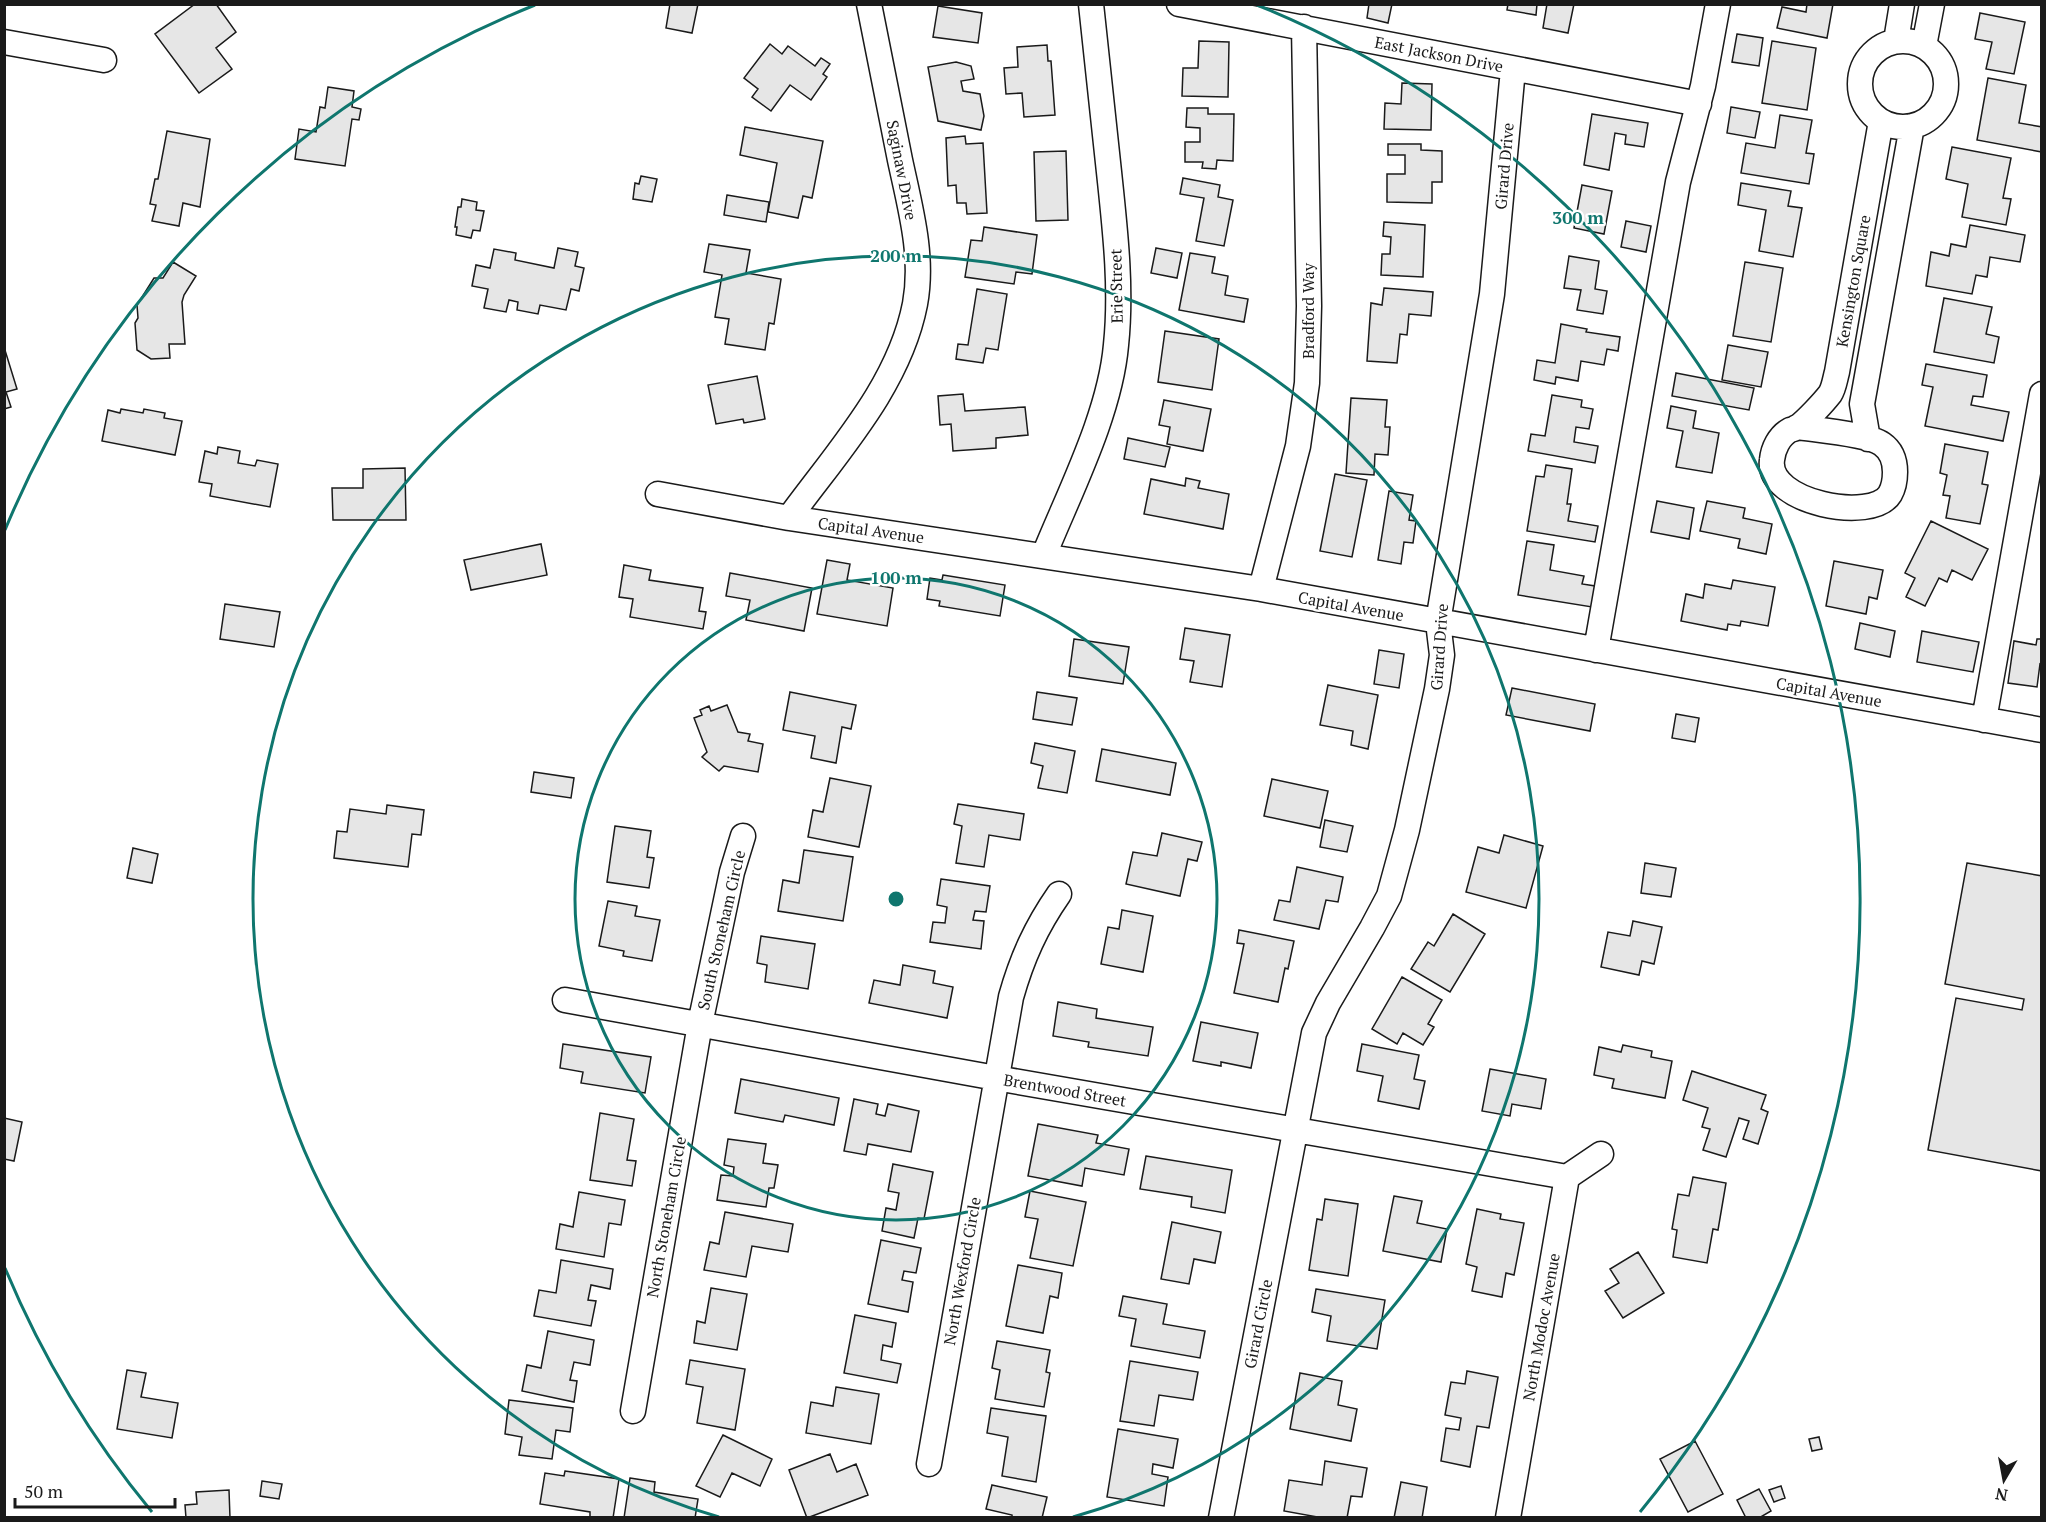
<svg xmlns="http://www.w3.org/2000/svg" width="2046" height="1522" font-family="'PT Serif',serif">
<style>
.building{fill:#e6e6e6;stroke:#1a1a1a;stroke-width:1.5}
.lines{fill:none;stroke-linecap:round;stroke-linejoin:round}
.minor-casing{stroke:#1a1a1a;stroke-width:27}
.minor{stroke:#fff;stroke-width:24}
.ring{fill:none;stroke:#0f766e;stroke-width:3}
.labels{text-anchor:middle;stroke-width:4.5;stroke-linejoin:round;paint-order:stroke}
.street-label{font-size:16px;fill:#1a1a1a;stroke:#fff}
.centre{fill:#0f766e;stroke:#fff;stroke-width:3}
.ring-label{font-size:18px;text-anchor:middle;font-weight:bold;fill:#0f766e;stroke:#fff;stroke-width:4.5;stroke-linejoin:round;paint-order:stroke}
</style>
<rect width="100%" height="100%" fill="#fff"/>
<path class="building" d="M195,4h21l20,28 -20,16 16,21 -33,24 -44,-59z
M670,4h28l-6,29 -26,-5z
M1369,4h23l-4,19 -21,-5z
M1508,4h29l-1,11 -29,-5z
M1547,4h27l-6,29 -25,-5z
M1807,4h26l-6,34 -50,-10 5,-21 24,5z
M938,6l44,7 -4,30 -45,-6z
M1980,13l45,9 -11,52 -28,-5 6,-27 -17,-3z
M1737,34l26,4 -4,28 -27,-4z
M1199,41l30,1 -1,55 -46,-1 1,-28h15z
M1772,41l44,7 -9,62 -45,-7z
M770,44l12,10 6,-8 27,20 6,-8 9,6 -7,10 4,3 -16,23 -21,-15 -19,26 -19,-14 6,-8 -14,-11z
M1047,45l1,16h3l4,54 -31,2 -2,-24 -16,1 -2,-26 14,-1 -1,-20z
M956,62l15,4 3,13 -13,2 2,10 17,3 4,22 -3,14 -43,-9 -10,-54z
M1988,78l38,7 -7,38 23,4v25l-65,-12z
M1402,83l30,1 -1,46 -47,-1 1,-26 16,1z
M328,87l26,4 -2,16 9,2 -2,11 -7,-1 -7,47 -50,-7 4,-30 17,3 4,-25 5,1z
M1731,107l29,5 -5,26 -28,-5z
M1187,108h21v6h26l-1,47 -16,-1 -1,9 -14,-1 1,-6h-18v-20h15v-14l-14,-1z
M1592,114l56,9 -4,24 -19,-3 1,-9 -11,-2 -6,37 -25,-5z
M1780,115l32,5 -6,33 8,1 -5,30 -68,-11 5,-30 29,5z
M745,127l78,14 -11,57 -9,-2 -5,22 -30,-6 9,-49 -37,-8z
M167,131l43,8 -10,68 -17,-4 -4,23 -27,-5 4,-16 -6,-1 5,-25h3z
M965,136l1,8 17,-1 4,70 -20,1 -1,-11h-9l-1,-18 -8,1 -2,-48z
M1388,144h33v6l21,1v31h-10v21l-45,-1v-28h18v-19h-17z
M1952,147l59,11 -8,40 8,1 -5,26 -44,-8 6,-33 -22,-5z
M1066,151l2,69 -32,1 -2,-69z
M641,176l16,3 -5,23 -19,-3 2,-16 4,1z
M1183,178l37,7 -2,12 15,3 -9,46 -28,-5 8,-43 -24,-4z
M1741,183l50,8 -3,15 14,2 -9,49 -34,-6 7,-41 -28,-5z
M1582,185l30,6 -8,43 -30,-6z
M727,195l42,7 -3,20 -42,-7z
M462,199l15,3 -1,8 8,1 -4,20 -7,-1 -2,8 -15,-3 1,-8h-2l3,-20h3z
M1626,221l25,5 -5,26 -25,-5z
M1384,222l41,3 -2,52 -42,-2 1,-21h8l1,-17 -8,-1z
M1970,225l55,10 -5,27 -30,-5 -3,20 -11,-2 -4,19 -46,-8 5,-34 18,4 2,-12 15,3z
M984,227l53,8 -5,39 -16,-2 -2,12 -49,-7 6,-37 11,1z
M709,244l41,6 -4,23 35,6 -7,45 -5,-1 -4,27 -40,-6 4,-25 -14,-2 7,-42 -18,-3z
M558,248l20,4 -3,14 9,2 -5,23 -8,-2 -5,21 -26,-5 -2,9 -21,-4 1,-8 -9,-2 -3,12 -22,-4 4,-19 -16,-3 4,-21 14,3 4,-19 22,4 -1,7 39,8z
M1156,248l26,5 -5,25 -26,-5z
M1190,253l25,4 -3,16 16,3 -3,19 23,4 -4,23 -65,-12z
M1569,256l30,5 -4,28 12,2 -4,23 -26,-4 4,-20 -17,-2z
M173,262l23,14 -12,19 -2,7 3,42h-16l1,14 -19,1 -14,-9 -2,-27 3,-5 -1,-13 17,-27h9z
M1745,262l38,6 -12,74 -38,-6z
M1384,288l49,4 -2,24 -22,-2 -2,21 -7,-1 -3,29 -30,-2 4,-58 11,2z
M977,289l30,5 -9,56 -12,-2 -3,15 -27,-4 2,-15 10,1z
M1944,298l48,9 -6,27 13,3 -5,26 -60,-11z
M1561,324l26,5 -1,3 34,5 -2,14 -11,-2 -3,16 -23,-4 -3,20 -22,-4 -1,7 -21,-4 3,-20 18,3z
M1165,331l54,8 -7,51 -54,-8z
M1728,345l40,7 -7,35 -39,-7z
M4,347l13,42 -11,3 5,15 -7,2z
M1926,364l61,11 -4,22 -10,-1 -2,9 38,7 -6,29 -78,-15 8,-39 -11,-2z
M1676,373l78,15 -5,22 -77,-14z
M757,376l8,43 -21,4 -1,-4 -27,5 -8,-39z
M963,394l2,17 60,-4 3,28 -32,3v10l-43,3 -2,-27 -11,1 -2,-29z
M1552,395l30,5 -1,7 12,2 -4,20 -13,-2 -2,15 24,4 -3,17 -67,-12 3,-17 14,2z
M1351,398l36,2 -2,27h5l-2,28 -13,-1 -1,21 -28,-2z
M1164,400l47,9 -8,42 -36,-7 3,-17 -11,-2z
M1671,406l25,5 -3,17 26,5 -7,40 -36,-6 7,-36 -16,-3z
M121,409l22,4 1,-4 21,4 -1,5 18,3 -7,34 -73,-14 6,-31 12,3z
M1128,438l42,9 -5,20 -41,-8z
M1945,444l43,8 -6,32 6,1 -8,39 -34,-6 4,-22 -7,-1 4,-20 -7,-2z
M218,447l22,4 -2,12 17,3 2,-6 21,4 -8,43 -60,-11 2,-12 -13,-2 6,-31 12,3z
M1546,465l26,4 -5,35h4l-3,17 30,5 -3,16 -68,-11 9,-55 8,1z
M405,468l1,52h-73l-1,-32h31v-19z
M1335,474l32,6 -15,77 -32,-6z
M1186,478l14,3 -2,7 31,6 -6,35 -79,-15 7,-35 34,7z
M1389,491l24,4 -4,25 7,1 -3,22 -9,-1 -3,22 -23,-4z
M1657,501l37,7 -5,31 -38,-7z
M1707,501l38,7 -2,10 29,6 -6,30 -28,-6 2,-9 -40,-8z
M1931,521l57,28 -16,31 -20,-10 -5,12 -8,-4 -14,28 -19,-9 9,-19 -10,-5z
M1527,541l27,4 -4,25 34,6 -2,8 13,2 -3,21 -74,-12z
M541,544l6,31 -76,15 -7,-30z
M827,560l23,4 -3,16 46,8 -6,38 -70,-12z
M1834,561l49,9 -6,29 -8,-2 -3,17 -40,-8z
M624,565l27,5 -2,10 54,8 -4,23 7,1 -3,17 -73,-12 3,-18 -14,-2z
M730,573l82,15 -8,43 -58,-11 4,-20 -24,-4z
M943,575l62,10 -5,31 -61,-10 1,-5 -13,-2 3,-21 12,2z
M1733,580l42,7 -7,39 -27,-5 -1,5 -12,-2 -1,6 -46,-9 5,-27 17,4 2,-14 26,5z
M225,604l55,8 -6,35 -54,-8z
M1860,623l35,8 -5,26 -35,-8z
M1185,628l45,7 -8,52 -32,-5 4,-21 -14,-2z
M1922,631l57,11 -6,30 -56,-10z
M1074,639l55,8 -6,37 -54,-8z
M2037,639h5v26l-2,-1 -3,23 -29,-4 6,-42 22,4z
M1379,650l25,4 -5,34 -25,-4z
M1328,685l50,10 -10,54 -17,-4 2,-14 -33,-6z
M1512,688l83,16 -5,27 -84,-16z
M790,692l66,13 -5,24 -9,-2 -6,36 -25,-5 4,-22 -32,-6z
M1037,692l40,6 -5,27 -39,-6z
M727,705l11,27 12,2 -2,7 15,3 -5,28 -34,-6 -5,5 -17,-14 5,-5 -13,-34 8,-3 -2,-5 9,-4 2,5z
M1676,714l23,4 -4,24 -23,-4z
M1035,743l40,8 -8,42 -29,-5 5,-22 -12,-3z
M1102,749l74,14 -6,32 -74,-14z
M534,772l40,6 -3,20 -40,-6z
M830,778l41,8 -12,61 -51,-10 5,-27 10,2z
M1272,779l56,12 -8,37 -56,-12z
M958,804l66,10 -4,26 -31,-5 -5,32 -28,-4 6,-37 -8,-2z
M387,805l37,5 -3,25 -9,-1 -4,33 -74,-9 3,-27 10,1 3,-23 36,5z
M1325,820l28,6 -6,26 -27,-5z
M615,826l36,5 -4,26 7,1 -5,30 -42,-6z
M1162,833l40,9 -5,19 -9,-2 -8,37 -54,-12 7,-32 24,4z
M1504,835l39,11 -17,62 -60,-16 12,-45 21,6z
M133,848l25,6 -6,29 -25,-5z
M804,850l49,7 -10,64 -65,-10 5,-31 16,3z
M1645,863l31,5 -5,29 -30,-4z
M1967,863l75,13v295l-114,-21 28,-152 66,12 2,-11 -79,-15z
M1297,867l46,10 -5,25 -12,-2 -7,29 -45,-9 5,-20 11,2z
M941,879l49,7 -4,26 -11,-1 -2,9 11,1 -3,28 -51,-7 3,-20 12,1 2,-16 -10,-2z
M608,901l29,5 -2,10 25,4 -8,41 -29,-5 1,-5 -25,-5z
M1122,910l31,6 -10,56 -42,-8 7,-37 11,2z
M1453,914l32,20 -35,58 -39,-23 17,-27 6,4z
M1633,921l29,6 -8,37 -12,-3 -3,14 -38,-8 7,-35 22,4z
M1239,930l55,11 -6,28 -3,-1 -7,34 -44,-9 10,-49 -7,-1z
M761,936l54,8 -7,45 -43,-7 2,-17 -10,-2z
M903,965l32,6 -2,12 20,4 -6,31 -78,-15 5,-23 26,5z
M1402,977l40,23 -14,24 6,3 -11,18 -20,-12 -6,11 -25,-15z
M1058,1002l39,7 -1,9 57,9 -5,29 -60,-9 1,-5 -36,-6z
M1201,1022l57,11 -7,35 -30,-6v4l-28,-5z
M563,1044l88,13 -6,36 -64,-10 2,-11 -23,-4z
M1362,1044l57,11 -5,24 11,2 -6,28 -41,-8 5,-25 -26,-5z
M1623,1045l29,6 -1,6 21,4 -7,37 -53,-10 2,-9 -20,-4 5,-28 22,5z
M1490,1069l56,10 -5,30 -29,-5 -2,12 -28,-5z
M1692,1071l74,24 -5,14 7,3 -10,32 -15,-5 6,-18 -10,-3 -13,39 -23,-7 7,-21 -8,-2 6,-19 -25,-8z
M741,1079l98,19 -5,27 -49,-10 -2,7 -48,-9z
M854,1099l24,5 -2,10 9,2 3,-12 31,7 -8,41 -43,-8 -2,11 -22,-4z
M600,1113l34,6 -7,41 9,1 -4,25 -42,-6z
M4,1118l18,4 -8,39 -10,-2z
M1038,1124l60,11 -2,8 33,6 -5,26 -39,-7 -3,18 -54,-10z
M728,1139l38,5 -3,19 15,2 -4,23h-5l-3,19 -49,-7 4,-25 12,1 1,-9 -10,-2z
M1146,1156l86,14 -7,43 -34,-6 1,-10 -52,-8z
M893,1164l40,8 -9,47 -6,-1 -4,20 -32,-7 4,-23 10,2 3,-17 -11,-2z
M1693,1177l33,6 -8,47 -5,-1 -6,34 -34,-6 4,-27 -5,-1 6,-35 11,2z
M1030,1191l56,11 -13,64 -43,-8 8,-39 -13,-2z
M579,1192l46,8 -4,25 -12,-2 -5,34 -48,-8 4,-25 13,3z
M1394,1196l28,5 -5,22 30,6 -6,33 -58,-11z
M1325,1199l33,5 -10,72 -39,-6 8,-51 5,1z
M1477,1209l24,5 -1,5 24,4 -10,52 -8,-2 -4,24 -30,-6 5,-24 -11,-3z
M725,1212l68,12 -5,28 -36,-6 -6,31 -42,-7 6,-28 9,2z
M1172,1222l49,10 -6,31 -21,-4 -5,25 -28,-5z
M881,1240l40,8 -5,25 -12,-2 -2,9 11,2 -5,30 -40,-8z
M1638,1252l26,41 -41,25 -18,-27 14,-8 -9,-14z
M561,1260l52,9 -3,20 -19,-4 -3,15 8,1 -5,25 -57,-10 5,-26 17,3z
M1018,1265l44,8 -4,25 -8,-2 -7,37 -37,-7z
M711,1288l36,6 -10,56 -43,-7 3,-22 8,2z
M1316,1289l69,11 -8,49 -50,-8 4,-25 -19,-4z
M1123,1296l44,8 -4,20 42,7 -5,27 -69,-12 5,-27 -17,-3z
M855,1315l41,8 -4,24 -9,-2 -2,15 20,4 -4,19 -53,-10z
M548,1331l46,9 -4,25 -16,-3 -4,18 7,1 -3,21 -52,-11 5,-26 14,3z
M997,1341l53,9 -4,22 4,1 -6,34 -49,-8 5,-29 -8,-2z
M690,1360l55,9 -10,61 -38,-7 6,-36 -17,-3z
M1130,1361l68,11 -5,28 -34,-5 -5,31 -34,-5z
M127,1370l19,3 -5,24 37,6 -6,35 -55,-9z
M1467,1371l31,6 -9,51 -12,-2 -7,41 -29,-6 5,-33 13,2 2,-12 -16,-3 6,-33 14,2z
M1300,1373l42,8 -4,24 19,4 -6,32 -61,-12z
M836,1387l43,7 -8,50 -65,-11 5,-31 22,4z
M509,1400l64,8 -3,24 -14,-2 -4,29 -33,-4 3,-18 -17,-3z
M991,1408l55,8 -10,66 -34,-6 6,-39 -21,-4z
M1118,1429l60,10 -5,29 -20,-4 -1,10 16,3 -4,29 -57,-9z
M723,1435l49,24 -12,27 -28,-13 -12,24 -24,-11z
M1819,1437l3,12 -10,2 -3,-12z
M1695,1441l28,53 -35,18 -28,-53z
M830,1454l7,18 19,-8 12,31 -61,23 -18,-48z
M1325,1461l42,7 -5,29 -11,-1 -4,22h-24l-39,-7 5,-31 33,5z
M565,1471l54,8 -6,39h-23v-6l-50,-8 5,-31 19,3z
M630,1478l25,4 -1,10 44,7 -3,19h-71z
M262,1481l20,3 -3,15 -19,-3z
M1401,1482l26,5 -5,31h-28z
M992,1485l55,12 -5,21h-30v-3l-26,-6z
M1781,1486l4,12 -11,4 -5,-12z
M1759,1489l12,22 -12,7h-13l-9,-18z
M229,1490l1,28h-44l-1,-13 12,-1 -1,-12z"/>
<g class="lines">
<defs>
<path id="minor" d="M1179,4l520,100
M1860 84a43 43 0 1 1 86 0a43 43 0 1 1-86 0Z
M1896,41l6,-37
M4,42l100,18
M1924,46l8,-42
M1797,427c19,3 71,7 85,17 10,7 13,17 13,28 0,7 -1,15 -5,22 -17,29 -124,9 -118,-34 1,-11 7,-24 18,-30 3,-1 5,-1 8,-3 9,-7 25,-24 32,-33 4,-6 5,-15 7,-22l44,-251
M1868,439l-6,-35 50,-278
M658,494l131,24 472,71 781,141
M789,518c48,-66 110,-132 126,-214 9,-48 -5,-97 -15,-144 -10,-52 -21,-104 -31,-156
M1044,555c26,-64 66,-141 72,-210 6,-57 -1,-116 -7,-173 -6,-56 -12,-112 -18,-168
M1261,589l37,-143 9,-63 2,-77 -5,-279
M1596,650l82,-468 25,-96 15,-82
M1984,720l58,-326
M565,1000l431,78 571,99
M633,1411l67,-387 32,-152 11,-36
M929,1464l82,-467c11,-39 25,-70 48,-103
M1221,1518l93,-485 14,-30 44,-75 17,-32 18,-66 30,-141 5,-34 -4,-33 54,-328 21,-225
M1508,1518l59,-341 34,-23"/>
</defs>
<use href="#minor" class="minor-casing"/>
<use href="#minor" class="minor"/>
</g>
<g class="ring">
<circle cx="896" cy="899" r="321"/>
<path d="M719 1517A643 643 0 1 1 1073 1517"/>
<path d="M152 1512A964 964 0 0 1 5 1268M5 530A964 964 0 0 1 535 5M1257 5A964 964 0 0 1 1640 1512"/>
</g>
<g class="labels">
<g class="street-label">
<text transform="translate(1439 54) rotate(11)" y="6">East Jackson Drive</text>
<text transform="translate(1504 166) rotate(-85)" y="6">Girard Drive</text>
<text transform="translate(902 170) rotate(79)" y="6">Saginaw Drive</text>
<text transform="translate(1853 281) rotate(-80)" y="6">Kensington Square</text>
<text transform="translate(1116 286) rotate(-91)" y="6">Erie Street</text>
<text transform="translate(1308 311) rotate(-90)" y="6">Bradford Way</text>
<text transform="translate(871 530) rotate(8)" y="6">Capital Avenue</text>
<text transform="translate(1351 606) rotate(10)" y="6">Capital Avenue</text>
<text transform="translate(1439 647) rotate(-86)" y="6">Girard Drive</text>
<text transform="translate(1829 692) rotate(10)" y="6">Capital Avenue</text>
<text transform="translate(721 930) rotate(-77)" y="6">South Stoneham Circle</text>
<text transform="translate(1065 1090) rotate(10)" y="6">Brentwood Street</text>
<text transform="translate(666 1217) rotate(-80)" y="6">North Stoneham Circle</text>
<text transform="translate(962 1271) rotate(-80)" y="6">North Wexford Circle</text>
<text transform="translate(1258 1324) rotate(-79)" y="6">Girard Circle</text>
<text transform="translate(1541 1327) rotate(-80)" y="6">North Modoc Avenue</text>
</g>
</g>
<circle cx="896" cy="899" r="9" class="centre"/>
<g class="ring-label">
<text x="1578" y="224">300 m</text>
<text x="896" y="262">200 m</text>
<text x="896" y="584">100 m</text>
</g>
<rect width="2046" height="1522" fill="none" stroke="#1a1a1a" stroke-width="12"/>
<g transform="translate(2004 1480) rotate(190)" stroke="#ffffff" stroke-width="4.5" paint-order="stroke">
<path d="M0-4.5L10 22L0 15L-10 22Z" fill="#1a1a1a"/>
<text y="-9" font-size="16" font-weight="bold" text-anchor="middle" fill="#1a1a1a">N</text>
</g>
<path d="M15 1498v9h160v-9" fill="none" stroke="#1a1a1a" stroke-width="3"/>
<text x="24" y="1498" font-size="18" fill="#1a1a1a" stroke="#ffffff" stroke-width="4.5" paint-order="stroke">50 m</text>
</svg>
